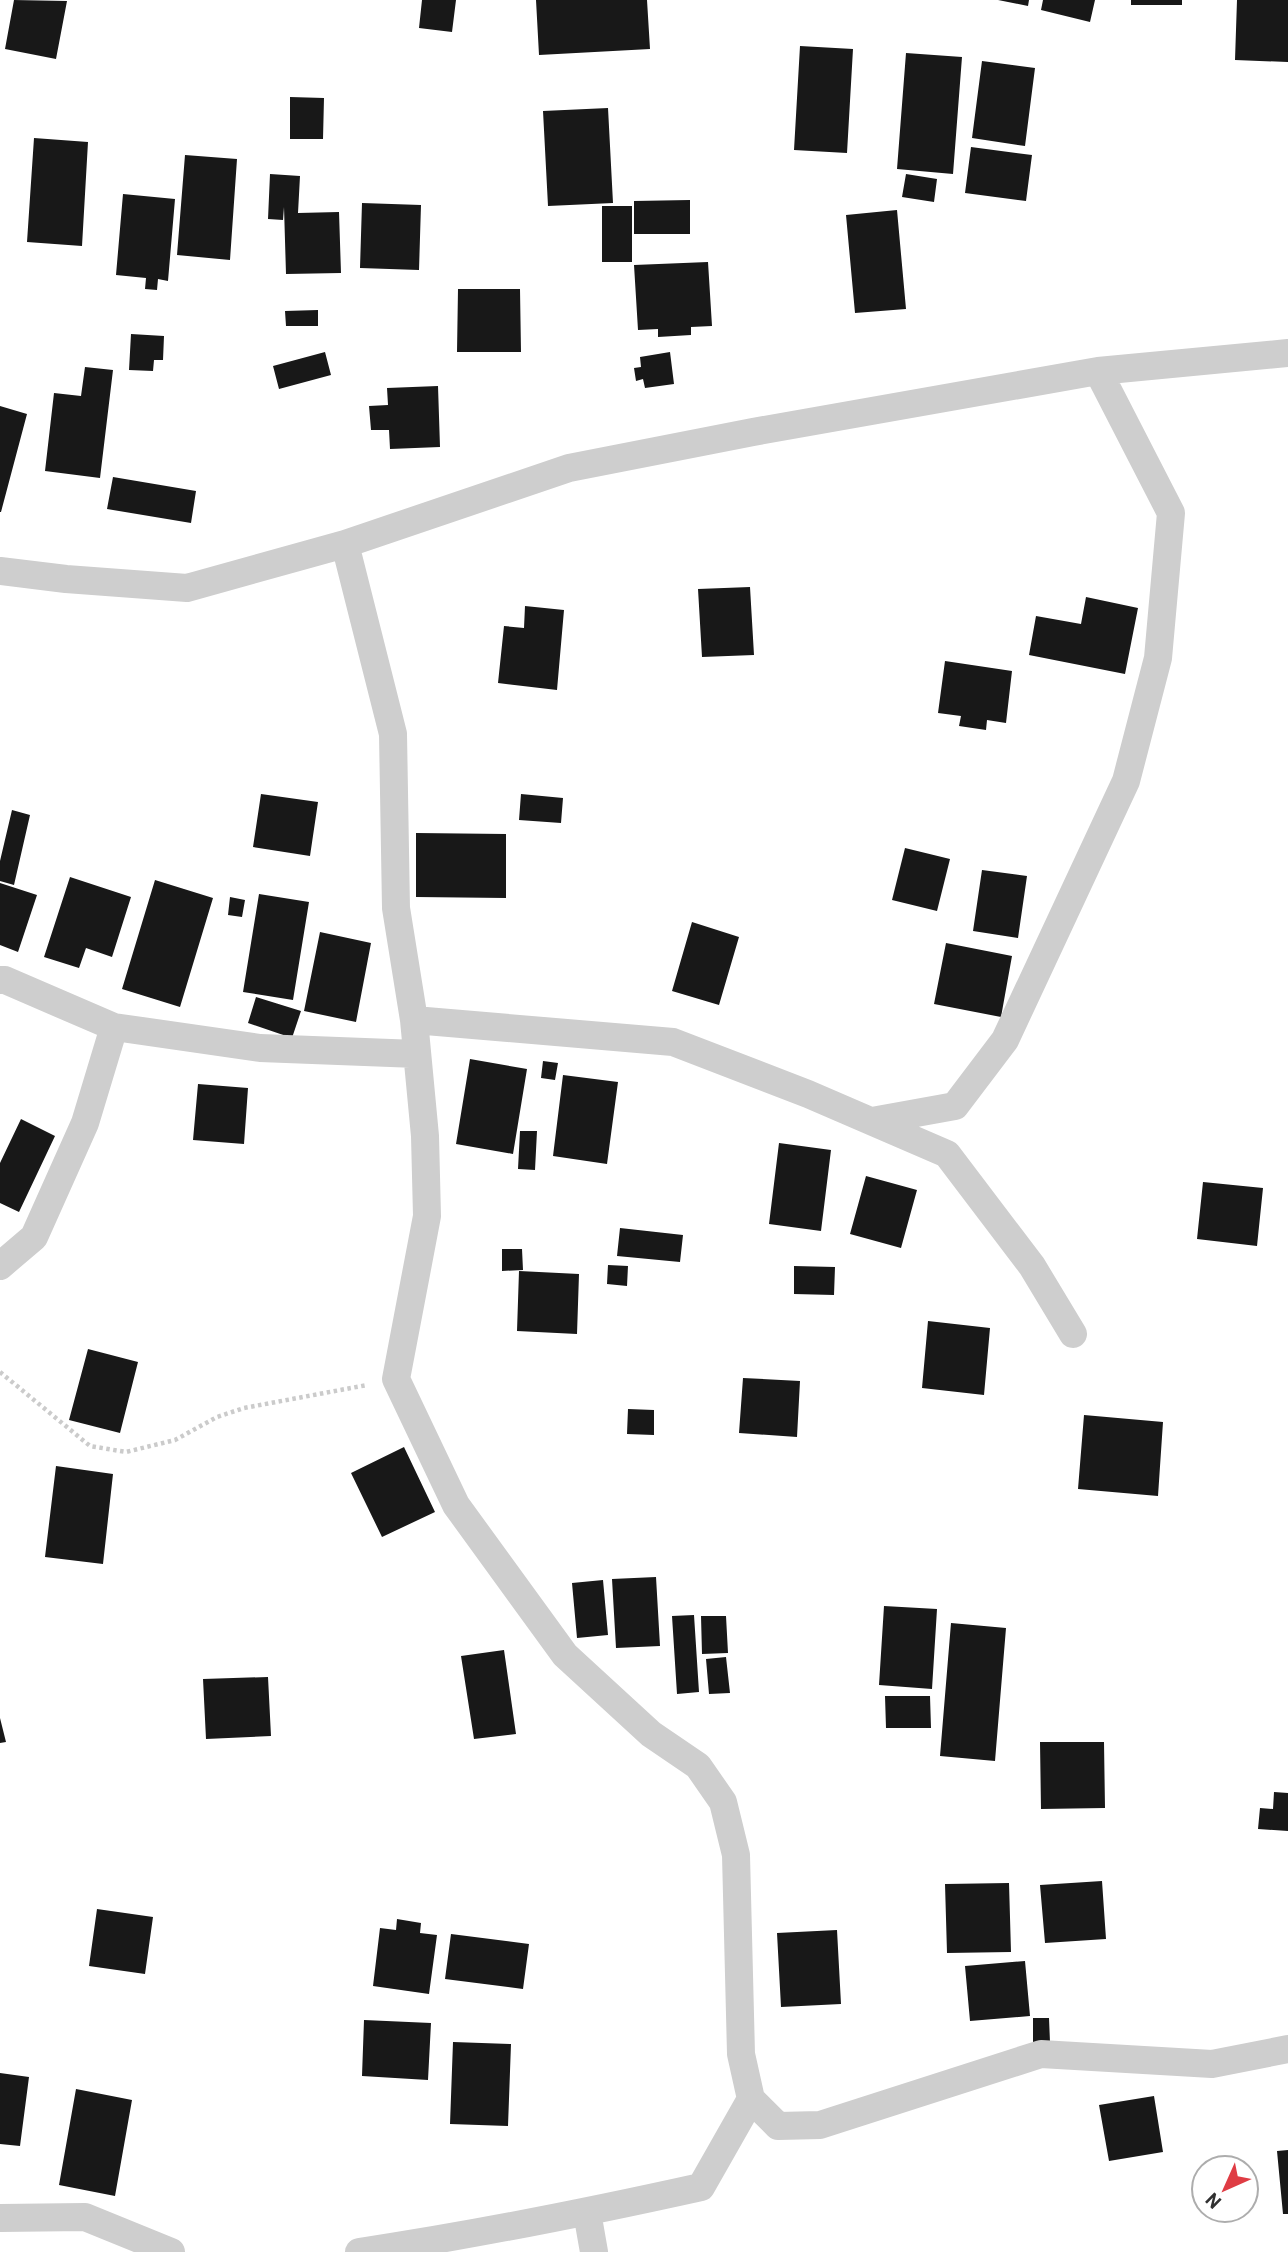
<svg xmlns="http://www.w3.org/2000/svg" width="1288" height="2252" font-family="Barlow,sans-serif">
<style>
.building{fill:#181818}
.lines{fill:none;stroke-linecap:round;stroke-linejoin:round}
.path{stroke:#cbcbcb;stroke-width:4.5;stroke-dasharray:3.5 3.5;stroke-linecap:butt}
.minor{stroke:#cecece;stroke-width:28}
</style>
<rect width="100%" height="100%" fill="#fff"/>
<path class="building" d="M14,0l53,1 -11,58 -51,-10z
M422,0h34l-4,32 -33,-4z
M536,0h111l3,49 -111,6z
M998,0h31l-1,6z
M1043,0h52l-5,22 -49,-12z
M1131,0h51v5h-51z
M1237,0h51v62l-53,-2z
M800,46l53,3 -6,104 -53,-3z
M906,53l56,4 -9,117 -56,-5z
M982,61l53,7 -10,78 -53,-8z
M290,97l34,1 -1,41h-33z
M608,108l5,95 -65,3 -5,-95z
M34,138l54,4 -6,104 -55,-4z
M971,147l61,8 -6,46 -61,-8z
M185,155l52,4 -7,101 -53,-5z
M270,174l30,2 -2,37 41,-1 2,61 -55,1 -2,-67 -1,13 -15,-1z
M906,174l31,5 -3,23 -32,-5z
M123,194l52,5 -7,82 -10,-2 -1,11 -12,-1 1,-11 -30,-3z
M690,200v34h-56v-33z
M362,203l59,2 -2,65 -59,-2z
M602,206h30v56h-30z
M897,210l9,99 -51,4 -9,-98z
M708,262l4,64 -21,1v8l-33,2v-8l-20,1 -4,-65z
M458,289h62l1,63h-64z
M318,310v16h-32l-1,-15z
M131,334l33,2 -1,24h-9l-1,11 -24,-1z
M325,352l6,23 -52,14 -6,-23z
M670,352l4,32 -29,4 -2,-9 -7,2 -2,-13 7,-1 -1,-10z
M85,367l28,3 -13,108 -55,-7 9,-78 27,3z
M438,386l2,61 -50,2 -1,-19h-18l-2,-24 19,-1 -1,-17z
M0,406l27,8 -26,98h-1z
M113,477l83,14 -5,32 -84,-14z
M750,587l4,68 -52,2 -4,-68z
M1086,597l52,11 -13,66 -96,-19 7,-39 45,8z
M525,606l39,4 -7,80 -59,-7 6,-57 20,2z
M945,661l67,10 -6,52 -19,-3 -1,10 -27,-4 2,-10 -23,-3z
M261,794l57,8 -8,54 -57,-9z
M521,794l42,4 -2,25 -42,-3z
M12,810l18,5 -16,70 -14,-4v-20z
M416,833l90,1v64l-90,-1z
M905,848l45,11 -13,52 -45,-11z
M982,870l45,6 -9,62 -45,-7z
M70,877l61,20 -19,60 -26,-9 -7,20 -35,-11z
M155,880l58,18 -33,109 -58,-18z
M0,883l37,12 -19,57 -18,-7z
M259,894l50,8 -16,98 -50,-8z
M230,897l15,3 -3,17 -14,-2z
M692,922l47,15 -20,68 -47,-14z
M320,932l51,11 -15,79 -52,-11z
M946,943l66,13 -11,61 -67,-13z
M256,997l45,14 -9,27 -44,-15z
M470,1059l57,10 -14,85 -57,-10z
M543,1061l15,2 -3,17 -14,-2z
M563,1075l55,7 -11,82 -54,-8z
M198,1084l50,4 -4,56 -51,-4z
M21,1119l34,17 -36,76 -19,-9v-40z
M520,1131h17l-2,39 -17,-1z
M779,1143l52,7 -10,81 -52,-7z
M866,1176l51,14 -16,58 -51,-14z
M1203,1182l60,6 -6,58 -60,-7z
M620,1228l63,7 -3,27 -63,-6z
M502,1249h20l1,21 -21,1z
M608,1265l20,1 -1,20 -20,-2z
M794,1266l41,1 -1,28 -40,-1z
M519,1271l60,3 -2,60 -60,-3z
M928,1321l62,7 -6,67 -62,-7z
M88,1349l50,13 -18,71 -51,-13z
M743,1378l57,3 -3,56 -58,-4z
M628,1409l26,1v25l-27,-1z
M1084,1415l79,7 -5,74 -80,-7z
M404,1447l31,65 -53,25 -31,-64z
M56,1466l57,8 -10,90 -58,-7z
M656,1577l4,69 -44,2 -4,-69z
M603,1580l5,55 -31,3 -5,-55z
M884,1606l53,3 -5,80 -53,-4z
M694,1615l5,77 -22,2 -5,-78z
M701,1616h25l2,37 -26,1z
M951,1623l55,5 -11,133 -55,-5z
M504,1650l12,84 -42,5 -13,-83z
M726,1657l4,36 -21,1 -3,-35z
M268,1677l3,59 -65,3 -3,-60z
M885,1696h45l1,32h-45z
M0,1718l6,24 -6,1z
M1040,1742h64l1,66 -64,1z
M1274,1792l14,1v38l-30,-2 2,-21 13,1z
M1102,1881l4,58 -61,4 -5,-58z
M1009,1883l2,69 -64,1 -2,-69z
M97,1909l56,8 -8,57 -56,-8z
M397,1919l24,4 -1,10 17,2 -8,59 -56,-8 7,-58 16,2z
M837,1930l4,74 -60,3 -4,-74z
M451,1934l78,10 -6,45 -78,-10z
M1025,1961l5,55 -60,5 -5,-55z
M1033,2018h16l1,24h-17z
M364,2020l67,3 -3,57 -66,-4z
M453,2042l58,2 -3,82 -58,-2z
M0,2073l29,4 -9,69 -20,-2z
M76,2089l56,11 -17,96 -56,-11z
M1154,2096l9,56 -54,9 -10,-56z
M1288,2150v64h-5l-6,-63z"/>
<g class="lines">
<path class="path" d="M0,1372l90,74 36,6 49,-12 42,-23 27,-9 123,-23"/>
<path class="minor" d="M345,544l48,190 3,174 18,112 11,116 2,80 -31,163 60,126 109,150 86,79 47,32 25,36 13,53 5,199 10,45 27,27 42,-1 221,-71 171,10 76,-15
M0,571l66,8 121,9 158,-44 224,-76 184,-36 345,-61 190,-18
M0,980h5l109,47 146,21 157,6
M414,1020l259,22 135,52 139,60 85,112 41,68
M872,1121l83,-15 50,-66 121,-259 32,-123 13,-145 -73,-142
M0,1266l34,-29 51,-114 29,-96
M587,2212l7,40
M0,2218l85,-1 86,35
M359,2252c115,-17 229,-40 342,-65l50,-88"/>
</g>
<g transform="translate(1225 2189) rotate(225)"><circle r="33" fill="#ffffff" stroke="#adadad" stroke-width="2"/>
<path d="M0-5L12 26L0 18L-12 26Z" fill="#df3c44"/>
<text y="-10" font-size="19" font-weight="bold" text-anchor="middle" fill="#313131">N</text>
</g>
</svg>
